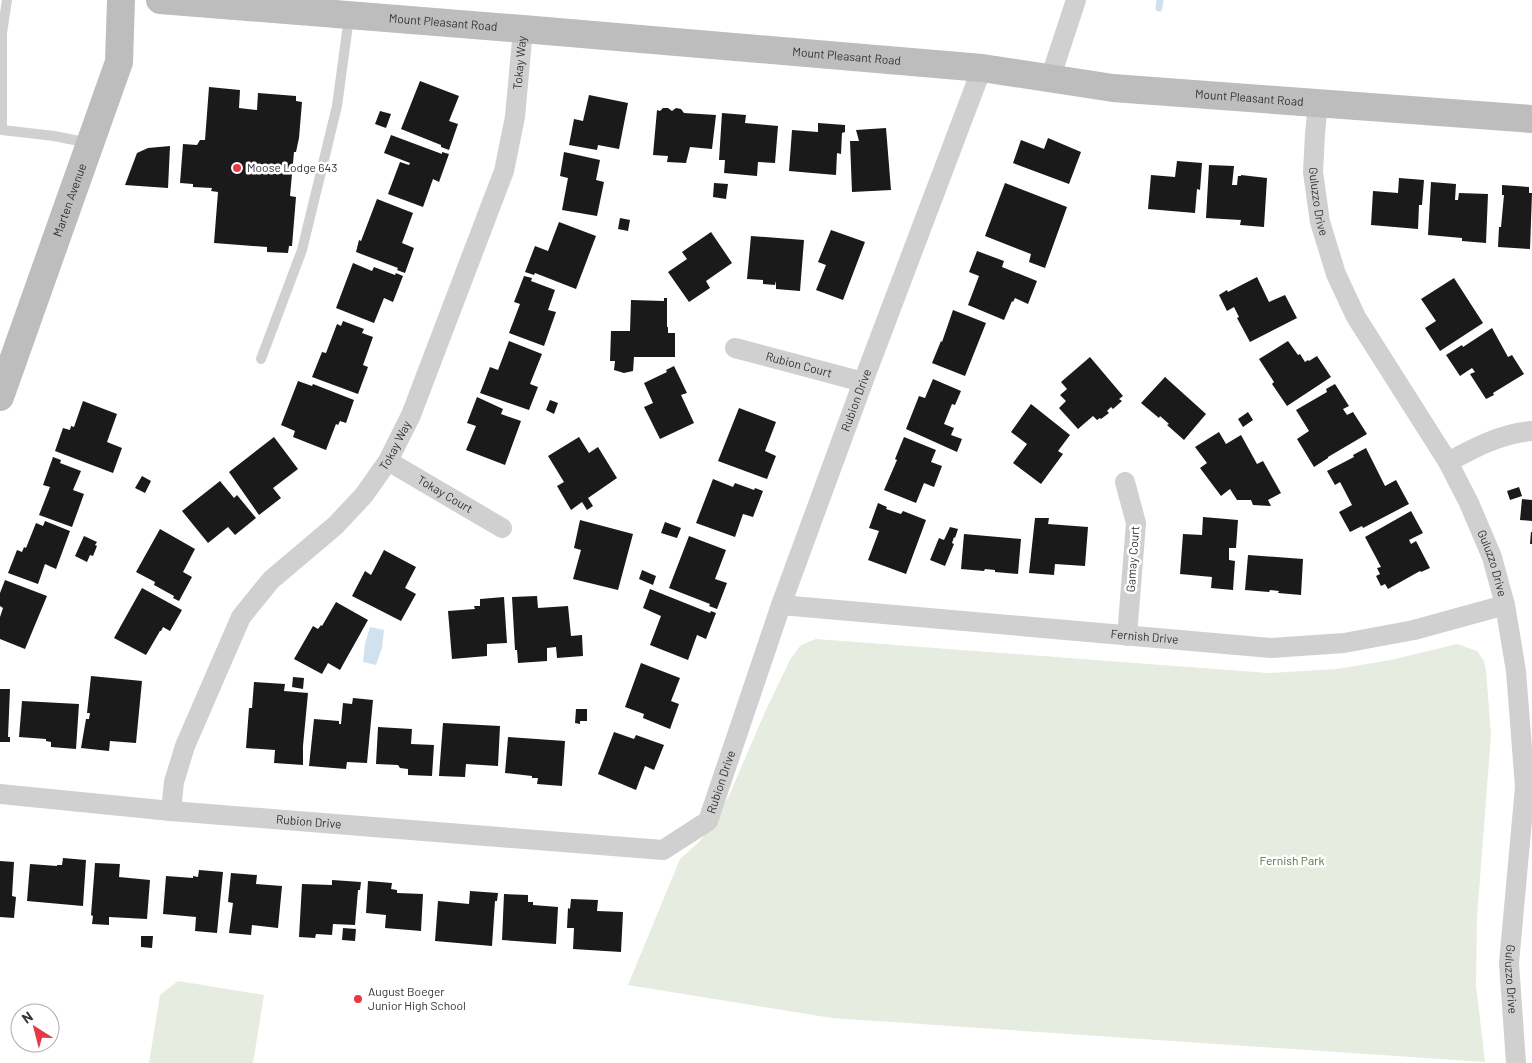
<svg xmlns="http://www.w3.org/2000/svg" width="1532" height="1063" font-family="Barlow,sans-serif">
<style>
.green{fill:#e6ecdf}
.water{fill:#cfe2ee}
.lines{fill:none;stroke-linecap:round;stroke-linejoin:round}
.stream{stroke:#cfe2ee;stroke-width:7}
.building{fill:#1a1a1a}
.lane{stroke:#d0d0d0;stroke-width:10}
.street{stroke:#d0d0d0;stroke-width:20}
.secondary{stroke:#bdbdbd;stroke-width:28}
.poi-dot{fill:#e63946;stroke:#fff;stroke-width:2}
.labels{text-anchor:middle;stroke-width:5;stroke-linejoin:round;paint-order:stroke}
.street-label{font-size:12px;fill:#333;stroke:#fff}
.poi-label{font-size:12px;fill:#333;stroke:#fff;text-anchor:start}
.park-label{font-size:12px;fill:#56703f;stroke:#fff}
</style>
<rect width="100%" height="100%" fill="#fff"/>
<path class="green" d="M816,639l452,34 69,-4 54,-9 66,-16 20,7 7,10 2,9 5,65 -14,183 -1,67 9,77 -653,-44 -204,-33 52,-126 19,-17 13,-18 7,-16 9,-10 37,-86 26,-54 10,-13z
M178,981l86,14 -11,68h-104l11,-68z"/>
<path class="water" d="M370,627l14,3 -2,18 -6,17 -13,-3 2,-18z"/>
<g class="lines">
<path class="stream" d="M1159,8l1,-8"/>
</g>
<path class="building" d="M420,81l39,15 -10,25 9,3 -9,26 -8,-3v-2l-40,-16z
M209,87l31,3 -1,18 18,2 1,-17 38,3v5l6,1 -3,36 -3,14h-2l-4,44 6,1 -4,49h-3l-1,7 -21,-1v-5l-53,-4 4,-51 -7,-1 1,-3 -19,-1v-3l-13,-1 3,-39 14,1 3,-5h5z
M589,95l39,8 -9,46 -21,-4 -1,5 -28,-5 5,-26 9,2z
M663,108h5l4,3 4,-3 5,1 3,4 32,2 -4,34 -22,-2 -4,16 -19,-1 1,-6 -15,-1 4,-45 3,1z
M380,111l11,3 -5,14 -11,-4z
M722,113l24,2 -1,8 33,3 -3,37 -17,-1 -1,14 -33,-3 1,-13h-6z
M818,123l27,2v7l-3,1 -1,21 -4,-1 -1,22 -47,-4 3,-41 26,2z
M886,128l5,62 -39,2 -2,-51h9l-3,-11z
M391,135l51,19v-2l7,2 -10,28 -6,-3 -10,28 -35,-13 12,-32 9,3 1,-2 -26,-10z
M1048,138l33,14 -12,32 -56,-21 8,-23 23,9z
M170,146l-2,42 -43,-3 12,-32 11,-5z
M564,152l36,8 -4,20 8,2 -7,34 -35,-6 6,-32 -8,-2z
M1177,161l25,2 -2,27 -3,-1 -2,24 -47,-4 3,-34 24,2z
M1209,165l25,1 -2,19h5l1,-9h3v-1l26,3 -3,49 -24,-2 1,-5 -35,-2z
M1399,178l25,2 -2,25h-3l-1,24 -47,-4 2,-34 25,2z
M1431,182l25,2 -1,16h3l1,-7 29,1 -2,49 -24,-2v-3l-34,-3z
M714,183l14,1 -2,15 -13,-2z
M1005,183l62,24 -22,61 -16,-6 2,-8 -46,-18z
M1502,185l27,2v6h3l-2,56 -32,-2 1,-20h2l3,-32h-2z
M377,199l36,14 -11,30 12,5 -9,25 -8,-3 1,-2 -42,-16 3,-12 2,1z
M620,218l10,2 -2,11 -10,-2z
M559,222l37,14 -20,53 -41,-16 -1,2 -9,-3 10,-26 13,5z
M831,230l34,12 -22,58 -27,-10 10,-25 -8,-3z
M711,232l21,31 -26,18 4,7 -21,14 -21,-30 19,-13 -5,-7z
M751,236l53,4 -4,51 -24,-2v-8l-1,4 -12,-1v-4l-16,-1z
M977,251l27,10 -2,6 35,14 -9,23 -13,-6 -2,4 -1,-1 -8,19 -36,-15 11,-29 -10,-4z
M353,263l19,8 2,-4 21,8 1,-2 7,3 -10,26 -9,-4 -10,25 -38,-15z
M524,276l8,2 -1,3 24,9 -7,20 8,2 -12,34 -35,-13 11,-29 -6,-2z
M1257,277l12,25 16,-7 12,23 -47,24 -13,-24 2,-1 -5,-10 -7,4 -8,-16 8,-5 1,2z
M1454,278l29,45 -43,28 -15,-23 11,-7 -15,-22z
M664,298h3v29h1v6h7v24h-41l-1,14 -9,2 -10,-3 1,-9h-5l1,-30h19l1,-31 33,1z
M953,310l33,13 -21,53 -33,-13 9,-22 1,1z
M343,321l21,8 -2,4 11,4 -10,28 5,2 -10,27 -46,-17 10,-25 4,1 11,-29 4,2z
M1492,328l16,29 4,-2 12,19 -31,19 1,2 -8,4 -16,-25 5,-2 -3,-4 -12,8 -14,-21 16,-10 1,2z
M509,341l33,13 -12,30 8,3 -9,23 -49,-17 10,-26 8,3z
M1288,341l10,14 2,-1 5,8 3,-2 1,1 8,-5 14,21 -44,29 -15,-22 2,-2 -15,-23z
M1090,357l33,39 -4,3 3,2 -9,8 -2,-2 -4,4 2,2 -8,6 -1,-1 -3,2 -4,-4 -15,13 -19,-21 7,-7 -6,-6 7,-6 -6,-7z
M674,366l13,27 -6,2 13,28 -34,16 -16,-32 9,-4 -9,-20 23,-11 -1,-2z
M1165,377l41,37 -22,26 -17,-15 2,-1 -9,-8 -1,2 -18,-15z
M933,379l28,12 -6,14 -3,-1 -8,20 10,4 -3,7 11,4 -5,13 -51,-23 13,-33 6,2z
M298,381l14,5 1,-2 41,16 -8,23 -6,-2 -2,4 -2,-1 -10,26 -33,-13 2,-6 -14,-6z
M1335,384l14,22 -6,3 4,6 6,-3 14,22 -39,23v1l-14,9 -17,-28 12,-8 -13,-21 31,-18 -1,-3z
M477,397l26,12 -2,5 20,7 -16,44 -39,-15 10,-24 -9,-3z
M550,400l8,3 -4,11 -8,-4z
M83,401l34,13 -10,28 15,6 -9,25 -58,-22 8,-23 7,2 1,-4 3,1z
M1031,404l39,31 -12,16 5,3 -22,30 -28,-21 14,-19 -16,-12z
M739,408l37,14 -11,29 11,5 -9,23 -49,-18z
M1248,412l5,8 -10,7 -5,-8z
M1219,432l7,12 15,-9 16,29 6,-3 18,32 -13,7 3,6 -18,-1 -2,-5h-14l-7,-11 -9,7 -21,-28 7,-5 -12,-16z
M274,437l24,32 -25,19 8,10 -22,17 -30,-43z
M579,437l10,16 9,-6 19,31 -29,20 5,8 -6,4 -5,-8 -11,8 -14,-24 7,-4 -16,-26z
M904,437l32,13 -5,12 11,4 -8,21 -10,-4 -8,20 -32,-13 13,-30 -2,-1z
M1366,448l19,38 11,-6 13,24 -46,24 -1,-2 -12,6 -11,-20 13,-7 -12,-23 -5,3 -8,-14 27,-14 -1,-2z
M53,457l8,3 -1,3 21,8 -8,19 11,4 -12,33 -33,-12 11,-28 -7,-2z
M142,476l9,5 -6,12 -10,-5z
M713,479l20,8 2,-4 19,7 1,-2 8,3 -10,26 -10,-3 -8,23 -39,-14z
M220,481l14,17 3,-3 19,23 -21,17 -7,-8 -20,16 -26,-32z
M1519,487l3,9 -12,4 -3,-9z
M1522,499l10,1v21l-12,-1z
M878,503l9,4 -1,2 15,5 2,-3 23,9 -20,54 -38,-14 11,-29 -10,-3z
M1411,511l12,22 -14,7 2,4 5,-3 14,27 -9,4 -1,-1 -32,18 -3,-5 -4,2 -5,-10 4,-2 -3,-6 4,-1 -16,-30z
M1203,517l35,3 -2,28h-7v12l6,1 -2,29 -22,-2 1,-11 -32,-3 3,-40 19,1z
M1035,518h14l-1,6 40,3 -3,39 -30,-2 -1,11 -25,-2z
M580,520l53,14 -15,56 -45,-11 8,-29 -7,-2z
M45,521l25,10 -14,38 -11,-5 -7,20 -30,-11 9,-23 5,2 2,-5 2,1 10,-25 7,3z
M665,522l16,6 -4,10 -16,-5z
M950,527l8,2 -3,9 -1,-1 -2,6 2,1 -9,22 -15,-6 9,-22 5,2z
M160,529l35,20 -12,23 9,5 -13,24 -6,-3 1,-2 -20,-11 1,-3 -19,-10z
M1531,532h1v12h-2z
M964,534l57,5 -3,35 -23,-2v-2l-10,-1 -1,2 -23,-2z
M84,536l13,6 -2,3 2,1 -4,10 -3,-1 -3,7 -12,-6z
M689,536l37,14 -11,29 12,4 -10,26 -8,-3 1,-2 -41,-16z
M384,550l32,17 -11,21 11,6 -15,27 -49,-25 13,-25 6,4z
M1248,555l55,4 -2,36 -23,-2 1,-2 -9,-1 -1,2 -24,-2z
M642,570l14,6 -3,9 -14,-6z
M5,580l42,16 -22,53 -25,-10v-22l3,-9 -3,-2v-13z
M142,588l40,22 -12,21 -7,-4 -2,4h-1l-14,24 -32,-17z
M650,589l60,24 1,-2 5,2 -10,26 -9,-4 -9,25 -38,-15 11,-29 -18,-8z
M537,596l1,12 30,-2 3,30 11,-1 1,21 -26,2 -1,-11 -9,1v13l-29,2 -1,-13h-2l-3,-53z
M504,597l3,46 -20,1v12l-35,3 -4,-48 27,-2 -1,-3h6v-7z
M336,602l32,18 -28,50 -12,-7 -6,11 -28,-15 19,-33 5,3 3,-4 1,1z
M641,663l39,15 -9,23 8,3 -9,25 -27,-11 1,-4 -19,-7z
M91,676l51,5 -6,62 -26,-2 -1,10 -28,-3 5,-29h3l1,-6h-3z
M293,677l11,1 -1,11 -11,-2z
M254,682l31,2 -1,7 24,2 -5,53v19l-29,-2 1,-13 -29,-2 3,-40h3z
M0,689h10l-2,48h2v5h-10z
M353,698l20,2 -6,63 -20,-1 -1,7 -37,-3 5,-47 25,2v3h2l2,-21 9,1z
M22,701l57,3 -3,45 -25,-2v-5l-5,-1v-2l-27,-2z
M576,709h11v12h-7v3l-5,-1z
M443,723l57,3 -2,40 -32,-2 -1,13 -26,-1z
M378,727l34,2 -1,15 23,1 -2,31 -24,-1v-6l-8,-1 -2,-3 -22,-1z
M614,732l20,7 2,-4 28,10 -10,25 -9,-4 -9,24 -38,-16z
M508,737l57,4 -3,45 -25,-2 1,-6h-6v-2l-27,-3z
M63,858l23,2 -3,46 -56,-5 3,-37 27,2v-1h5z
M0,861l14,1 -2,34 4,1 -2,21 -14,-1z
M95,863l25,1 -1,13 31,3 -3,39 -38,-2v8l-17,-1 1,-8 -2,-1z
M199,870l24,2 -6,61 -22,-2 1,-14 -33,-3 3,-38 27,2v-2l5,1z
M231,873l26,2 -1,9 26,2 -4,42 -26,-3 -1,10 -22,-2 4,-30 -5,-1z
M332,880l29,2 -1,8h-2l-3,35 -22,-1 -1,11 -16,-1 -1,4 -16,-1 3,-53 30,1z
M368,881l24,2 -1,6 6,1v3l26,1 -2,37 -36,-3 1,-13 -20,-2z
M470,891l28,2 -1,8h-2l-3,45 -57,-5 3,-40 31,3z
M504,894l24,1v7h5v3l25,2 -2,37 -54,-4z
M571,899l27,1 -1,11 26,1 -2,40 -48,-3 1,-21h-7l1,-20 2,1z
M343,928l13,1 -1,12 -13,-1z
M141,936h12l-1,12 -11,-1z"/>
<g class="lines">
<path class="lane" d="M7,0l-5,33v97l52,6 35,7
M261,359l41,-109 35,-144 12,-89"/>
<g class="street">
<path d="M1050,79l26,-79"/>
<path id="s1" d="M1318,103l-3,31 -2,38 7,50 16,52 20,43 92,145 21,41 23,54 13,48 11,66 9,116 -16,176 7,100"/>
<path id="s2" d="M735,348l128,34"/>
<path id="s3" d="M388,461l114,67"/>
<path d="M1448,462c26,-14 54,-29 84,-31"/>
<path d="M1125,482l11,41 -9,113"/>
<path id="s4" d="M781,605l490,43 73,-5 70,-13 91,-25"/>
<path id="s5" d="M0,794l171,17 492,39 45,-29 73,-216 82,-223 119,-314"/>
<path id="s6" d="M171,811l3,-29 11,-36 56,-129 30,-37 65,-55 28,-30 24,-34 23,-46 93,-244 11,-54 8,-88"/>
</g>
<g class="secondary">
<path id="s7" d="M160,0l363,29 459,39 131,20 419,31"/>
<path id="s8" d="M0,397l119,-335 2,-62"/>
</g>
</g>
<g class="poi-dot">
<circle cx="237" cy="168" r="5"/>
<circle cx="358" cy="999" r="5"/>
</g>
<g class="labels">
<g class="street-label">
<text dy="4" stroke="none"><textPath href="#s7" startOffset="284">Mount Pleasant Road</textPath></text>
<text dy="4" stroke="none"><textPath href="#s7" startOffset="689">Mount Pleasant Road</textPath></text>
<text dy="4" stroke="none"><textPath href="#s6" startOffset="845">Tokay Way</textPath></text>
<text dy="4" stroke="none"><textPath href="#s7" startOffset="1094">Mount Pleasant Road</textPath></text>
<text dy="4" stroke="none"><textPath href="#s8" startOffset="209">Marten Avenue</textPath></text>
<text dy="4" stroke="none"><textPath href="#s1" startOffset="99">Guluzzo Drive</textPath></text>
<text dy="4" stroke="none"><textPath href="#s2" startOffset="66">Rubion Court</textPath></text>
<text dy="4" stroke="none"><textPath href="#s5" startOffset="1165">Rubion Drive</textPath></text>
<text dy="4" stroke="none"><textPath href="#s6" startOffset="440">Tokay Way</textPath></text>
<text dy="4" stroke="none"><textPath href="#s3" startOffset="66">Tokay Court</textPath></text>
<text transform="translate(1133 559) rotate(-86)" y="4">Gamay Court</text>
<text dy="4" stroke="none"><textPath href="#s1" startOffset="504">Guluzzo Drive</textPath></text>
<text dy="4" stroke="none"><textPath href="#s4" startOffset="365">Fernish Drive</textPath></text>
<text dy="4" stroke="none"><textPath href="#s5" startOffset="760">Rubion Drive</textPath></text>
<text dy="4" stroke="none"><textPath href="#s5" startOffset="310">Rubion Drive</textPath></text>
<text dy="4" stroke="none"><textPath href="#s1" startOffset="924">Guluzzo Drive</textPath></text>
</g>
<g class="poi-label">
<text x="247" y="172">Moose Lodge 643</text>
<text x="368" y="996">August Boeger<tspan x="368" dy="14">Junior High School</tspan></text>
</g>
<g class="park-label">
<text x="1292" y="865">Fernish Park</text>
</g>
</g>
<g transform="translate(35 1028) rotate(324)"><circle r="24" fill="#ffffff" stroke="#adadad"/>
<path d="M0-4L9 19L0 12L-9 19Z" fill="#e63946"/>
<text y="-8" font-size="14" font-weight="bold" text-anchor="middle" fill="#333333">N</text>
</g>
</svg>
